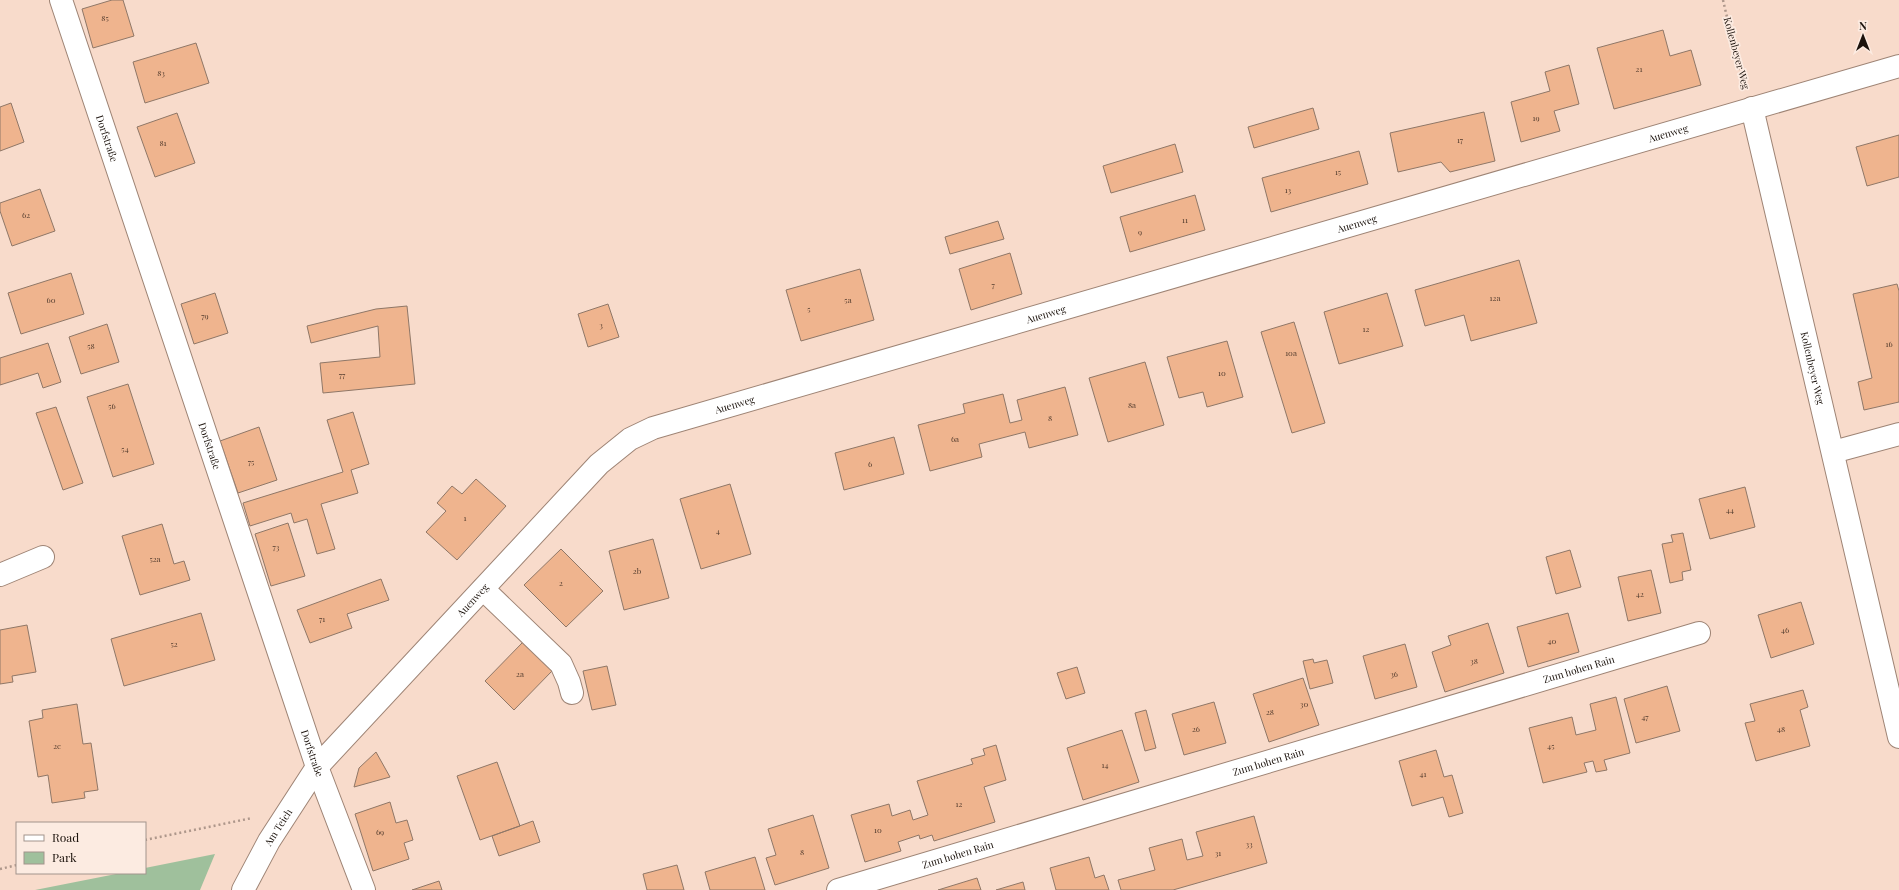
<svg xmlns="http://www.w3.org/2000/svg" width="1899" height="890" font-family="'Playfair Display',serif">
<style>
.green{fill:#9fc09c}
.building{fill:#efb48e;stroke:#8f7767}
.lines{fill:none;stroke-linecap:round;stroke-linejoin:round}
.minor-casing{stroke:#9e8475;stroke-width:24}
.path{stroke:#ae978b;stroke-width:2.5;stroke-dasharray:2 3;stroke-linecap:butt}
.minor{stroke:#fff;stroke-width:22}
.labels{text-anchor:middle;stroke-width:3.5;stroke-linejoin:round;paint-order:stroke}
.number-label{font-size:8px;fill:#503a2c}
.street-label{font-size:10px;fill:#1b120c;stroke:#fcebe1}
</style>
<rect width="100%" height="100%" fill="#f8dbcb"/>
<path class="green" d="M215,854l-15,36h-165l86,-17h24v-5z"/>
<path class="building" d="M112,0h11l11,36 -41,12 -11,-39z
M1663,30l7,26 21,-6 10,35 -87,24 -17,-61z
M196,43l13,40 -64,20 -12,-41z
M1569,65l10,39 -25,7 6,20 -39,11 -10,-40 39,-11 -5,-19z
M11,103l13,39 -24,9v-44z
M1313,108l6,21 -65,19 -6,-21z
M1484,112l11,49 -45,11 -9,-10 -43,10 -8,-39z
M177,113l18,50 -40,14 -18,-50z
M1899,135v42l-32,9 -11,-39z
M1175,144l8,28 -72,21 -8,-27z
M1359,151l9,33 -97,28 -9,-34z
M40,189l15,42 -43,15 -12,-35v-8z
M1195,195l10,35 -75,22 -10,-35z
M998,221l6,18 -54,15 -5,-17z
M1010,253l12,41 -51,16 -12,-41z
M1519,260l18,63 -66,18 -7,-26 -39,11 -10,-36z
M860,269l14,51 -73,21 -15,-51z
M71,273l13,41 -63,20 -13,-41z
M1897,284l2,7v111l-35,8 -6,-28 14,-4 -19,-84z
M215,293l13,40 -34,11 -13,-40z
M1387,293l16,53 -64,18 -15,-52z
M608,304l11,33 -31,10 -10,-33z
M407,306l8,78 -92,9 -3,-30 60,-6 -2,-31 -67,17 -4,-17 69,-17z
M1294,322l31,101 -33,10 -31,-101z
M107,324l12,38 -38,12 -12,-37z
M1227,341l16,56 -36,10 -4,-15 -24,6 -12,-41z
M48,343l13,39 -18,6 -5,-15 -38,12v-27z
M1145,362l19,63 -56,17 -19,-64z
M128,384l26,80 -41,13 -26,-80z
M1065,387l13,48 -49,13 -4,-16 -46,12 3,13 -52,14 -12,-46 47,-12 -2,-9 40,-10 7,29 12,-3 -5,-20z
M56,407l27,76 -20,7 -27,-77z
M353,412l16,52 -18,6 7,23 -37,11 14,45 -18,5 -10,-35 -13,4 -3,-10 -41,13 -7,-23 100,-31 -16,-52z
M259,427l18,53 -39,13 -18,-52z
M894,437l10,37 -60,16 -9,-37z
M476,479l30,27 -49,54 -31,-28 20,-21 -9,-8 15,-17 10,8z
M730,484l21,70 -50,15 -21,-70z
M1745,487l10,40 -45,12 -11,-40z
M288,523l17,53 -34,10 -16,-52z
M162,524l12,40 10,-3 6,19 -50,15 -18,-59z
M1683,533l8,37 -9,2 1,8 -13,3 -8,-39 11,-2 -2,-7z
M653,539l16,59 -45,12 -15,-59z
M561,549l42,42 -37,36 -42,-42z
M1570,550l11,37 -25,7 -10,-37z
M1651,570l10,43 -33,8 -10,-44z
M381,579l8,21 -42,14 5,14 -42,15 -13,-33z
M1801,602l13,42 -43,14 -13,-43z
M201,613l14,47 -91,26 -13,-47z
M1568,613l11,39 -51,15 -11,-40z
M1488,623l16,50 -59,19 -13,-40 19,-7 -3,-9z
M27,625l9,47 -24,4 1,6 -13,2v-54z
M523,642l29,29 -38,39 -29,-29z
M1405,644l12,43 -42,12 -12,-43z
M1313,659l1,4 13,-3 6,23 -23,6 -7,-28z
M607,666l9,39 -24,5 -9,-39z
M1077,667l8,26 -19,6 -9,-26z
M1303,678l16,47 -50,17 -16,-48z
M1667,686l13,45 -44,12 -12,-44z
M1803,690l5,17 -8,3 10,36 -54,15 -11,-38 10,-2 -5,-17z
M1616,697l14,56 -26,7 3,10 -11,2 -3,-11 -9,2 3,9 -44,11 -14,-55 43,-11 4,18 20,-5 -6,-26z
M1214,702l12,41 -42,12 -12,-41z
M77,704l6,40 8,-1 7,47 -14,2 1,6 -33,5 -4,-28 -10,2 -9,-56 14,-3 -1,-8z
M1146,710l10,38 -11,3 -10,-38z
M1122,730l17,52 -56,18 -16,-52z
M996,745l10,35 -22,7 11,35 -61,19 -2,-6 -12,4 -1,-4 -21,7 3,9 -36,11 -14,-47 38,-11 3,12 18,-6 3,10 15,-5 -11,-34 56,-17 -2,-5 14,-4 -2,-6z
M1436,750l8,27 8,-2 11,38 -14,4 -6,-20 -31,9 -13,-45z
M376,752l14,25 -36,10 5,-19z
M497,762l23,64 -40,14 -23,-64z
M390,802l6,21 11,-3 6,20 -9,3 5,16 -36,12 -18,-57z
M813,815l16,53 -54,17 -9,-27 10,-3 -8,-26z
M1254,816l13,47 -94,27h-52l-3,-10 37,-10 -6,-22 33,-9 5,21 16,-4 -7,-24z
M533,821l7,21 -41,14 -7,-20z
M755,857l10,33h-55l-5,-18z
M1089,857l6,21 9,-3 5,15h-53l-6,-22z
M677,865l7,25h-37l-4,-16z
M977,878l4,12h-43z
M439,881l3,9h-30z
M1023,882l2,8h-29z"/>
<g class="lines">
<defs>
<g id="minor">
<path id="s1" d="M61,0l256,767 47,123"/>
<path id="s2" d="M1752,108l147,629"/>
<path d="M1833,452l66,-18"/>
<path d="M0,575l43,-18"/>
<path d="M483,589l78,75 8,18 3,11"/>
<path id="s3" d="M243,890l26,-49 48,-74 282,-303 31,-25 23,-11 1246,-362"/>
<path id="s4" d="M838,890l861,-257"/>
</g>
</defs>
<use href="#minor" class="minor-casing"/>
<path class="path" d="M1723,0l14,60 8,24
M145,840l107,-22
M0,869l17,-4"/>
<use href="#minor" class="minor"/>
</g>
<g class="labels">
<g class="number-label">
<text x="105" y="21">85</text>
<text x="1639" y="72">21</text>
<text x="161" y="76">83</text>
<text x="1536" y="121">19</text>
<text x="1460" y="143">17</text>
<text x="163" y="146">81</text>
<text x="1338" y="175">15</text>
<text x="1288" y="193">13</text>
<text x="26" y="218">62</text>
<text x="1185" y="223">11</text>
<text x="1140" y="235">9</text>
<text x="993" y="288">7</text>
<text x="1495" y="301">12a</text>
<text x="51" y="303">60</text>
<text x="848" y="303">5a</text>
<text x="809" y="312">5</text>
<text x="205" y="319">79</text>
<text x="601" y="328">3</text>
<text x="1366" y="332">12</text>
<text x="1889" y="347">16</text>
<text x="91" y="349">58</text>
<text x="1291" y="356">10a</text>
<text x="1222" y="376">10</text>
<text x="342" y="378">77</text>
<text x="1132" y="408">8a</text>
<text x="112" y="409">56</text>
<text x="1050" y="421">8</text>
<text x="955" y="442">6a</text>
<text x="125" y="452">54</text>
<text x="251" y="465">75</text>
<text x="870" y="467">6</text>
<text x="1730" y="513">44</text>
<text x="465" y="521">1</text>
<text x="718" y="534">4</text>
<text x="276" y="550">73</text>
<text x="155" y="562">52a</text>
<text x="637" y="574">2b</text>
<text x="561" y="586">2</text>
<text x="1640" y="597">42</text>
<text x="322" y="622">71</text>
<text x="1785" y="633">46</text>
<text x="1552" y="644">40</text>
<text x="174" y="647">52</text>
<text x="1474" y="664">38</text>
<text x="520" y="677">2a</text>
<text x="1394" y="677">36</text>
<text x="1304" y="707">30</text>
<text x="1270" y="715">28</text>
<text x="1645" y="720">47</text>
<text x="1196" y="732">26</text>
<text x="1781" y="732">48</text>
<text x="57" y="749">2c</text>
<text x="1551" y="749">45</text>
<text x="1105" y="768">14</text>
<text x="1423" y="777">41</text>
<text x="959" y="807">12</text>
<text x="878" y="833">10</text>
<text x="380" y="835">69</text>
<text x="1249" y="847">33</text>
<text x="802" y="855">8</text>
<text x="1218" y="856">31</text>
</g>
<g class="street-label">
<text transform="translate(1737 53) rotate(75)" y="4">Kollenbeyer Weg</text>
<text dy="4" stroke="none"><textPath href="#s3" startOffset="1680">Auenweg</textPath></text>
<text dy="4" stroke="none"><textPath href="#s1" startOffset="146">Dorfstraße</textPath></text>
<text dy="4" stroke="none"><textPath href="#s3" startOffset="1356">Auenweg</textPath></text>
<text dy="4" stroke="none"><textPath href="#s3" startOffset="1032">Auenweg</textPath></text>
<text dy="4" stroke="none"><textPath href="#s2" startOffset="267">Kollenbeyer Weg</textPath></text>
<text dy="4" stroke="none"><textPath href="#s3" startOffset="708">Auenweg</textPath></text>
<text dy="4" stroke="none"><textPath href="#s1" startOffset="470">Dorfstraße</textPath></text>
<text dy="4" stroke="none"><textPath href="#s3" startOffset="372">Auenweg</textPath></text>
<text dy="4" stroke="none"><textPath href="#s4" startOffset="773">Zum hohen Rain</textPath></text>
<text dy="4" stroke="none"><textPath href="#s1" startOffset="794">Dorfstraße</textPath></text>
<text dy="4" stroke="none"><textPath href="#s4" startOffset="449">Zum hohen Rain</textPath></text>
<text dy="4" stroke="none"><textPath href="#s3" startOffset="72">Am Teich</textPath></text>
<text dy="4" stroke="none"><textPath href="#s4" startOffset="125">Zum hohen Rain</textPath></text>
</g>
</g>
<rect x="16" y="822" width="130" height="52" fill="#fcebe1" stroke="#a2948c"/>
<rect x="24" y="835" width="20" height="6" fill="#ffffff" stroke="#a2948c"/>
<text x="52" y="842" font-size="12" fill="#1b120c">Road</text>
<rect x="24" y="852" width="20" height="12" fill="#9fc09c" stroke="#a2948c"/>
<text x="52" y="862" font-size="12" fill="#1b120c">Park</text>
<g transform="translate(1863 36)" stroke="#fcebe1" stroke-width="3" paint-order="stroke">
<path d="M0-3L7 15L0 10L-7 15Z" fill="#1b120c"/>
<text y="-6" font-size="11" font-weight="bold" text-anchor="middle" fill="#1b120c">N</text>
</g>
</svg>
